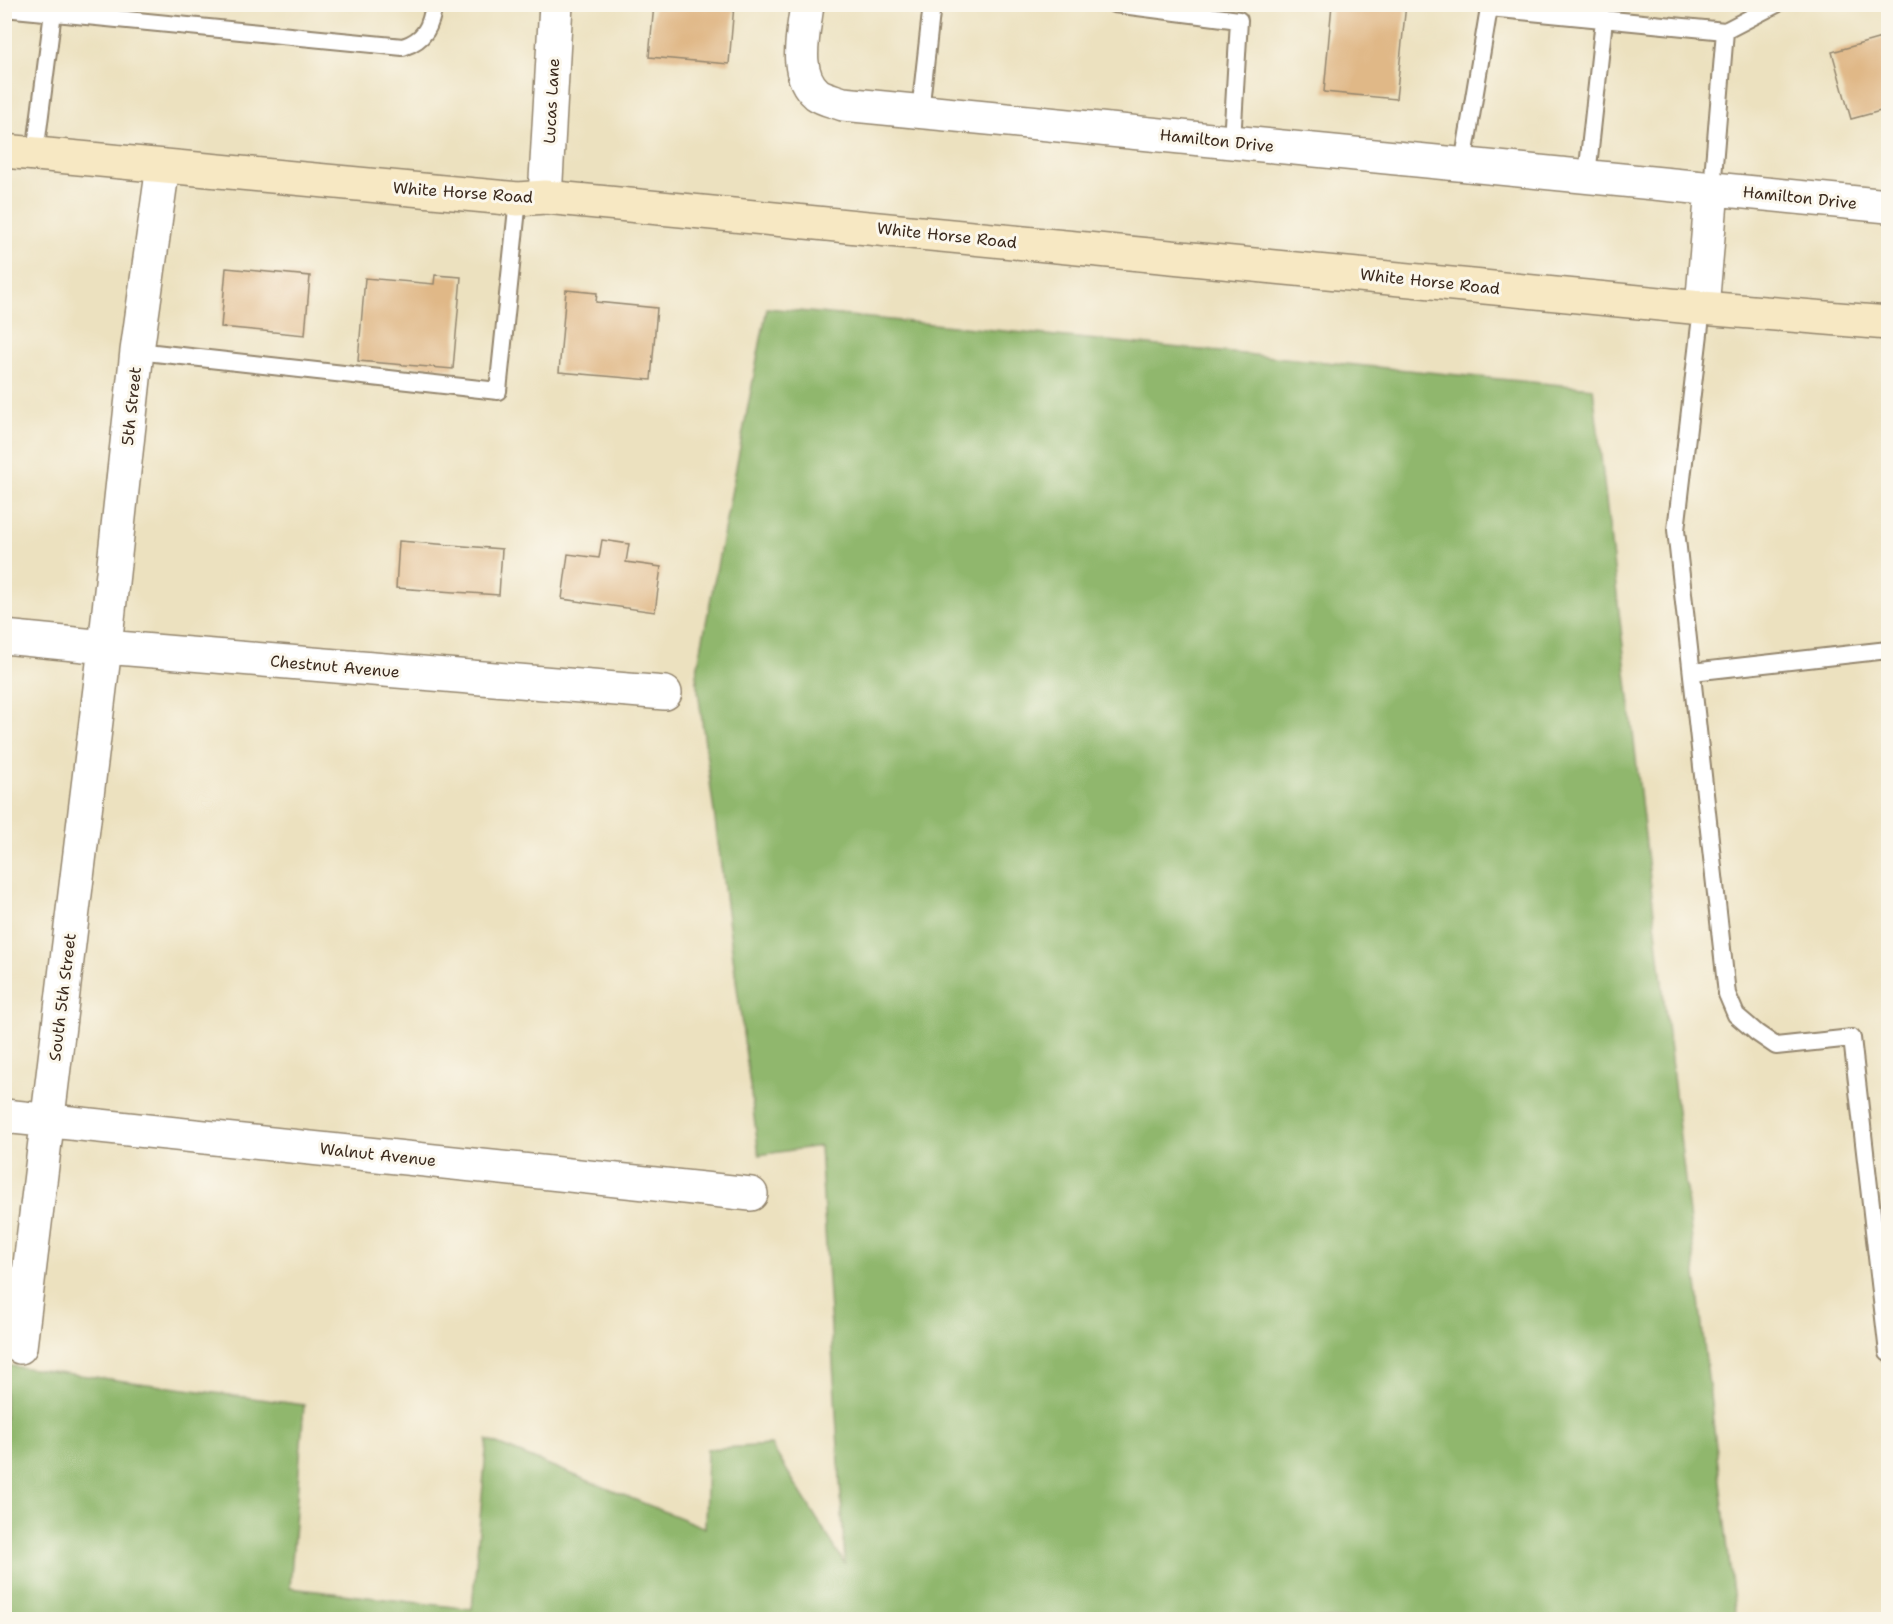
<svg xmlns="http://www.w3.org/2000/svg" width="1893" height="1624" font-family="'Shantell Sans',sans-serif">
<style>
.forest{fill:#90b76d;stroke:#667046;stroke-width:1.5}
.building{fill:#e0b887}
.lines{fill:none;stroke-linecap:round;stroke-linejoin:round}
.service-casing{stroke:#94866e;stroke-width:20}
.minor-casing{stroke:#94866e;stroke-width:36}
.secondary-casing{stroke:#94866e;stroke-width:36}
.service{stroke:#fff;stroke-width:16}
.minor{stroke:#fff;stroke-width:33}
.secondary{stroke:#f7e8c3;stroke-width:33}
.labels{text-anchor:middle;stroke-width:6;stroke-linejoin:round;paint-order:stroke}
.street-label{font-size:16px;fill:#3b2a1e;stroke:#fbf7ec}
</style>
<rect width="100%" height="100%" fill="#fbf7ec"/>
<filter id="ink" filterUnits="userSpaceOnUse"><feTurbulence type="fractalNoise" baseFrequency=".0167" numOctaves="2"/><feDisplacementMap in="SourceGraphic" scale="12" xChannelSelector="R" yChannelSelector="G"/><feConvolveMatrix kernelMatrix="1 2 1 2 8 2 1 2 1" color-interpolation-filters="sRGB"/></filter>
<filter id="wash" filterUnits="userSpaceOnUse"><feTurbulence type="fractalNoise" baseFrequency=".008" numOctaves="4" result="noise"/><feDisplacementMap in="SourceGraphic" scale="24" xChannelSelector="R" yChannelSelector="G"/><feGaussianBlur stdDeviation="1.35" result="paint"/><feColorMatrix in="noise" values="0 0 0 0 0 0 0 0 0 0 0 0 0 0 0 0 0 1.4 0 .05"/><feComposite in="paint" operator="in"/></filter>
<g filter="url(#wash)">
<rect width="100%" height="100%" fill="#ece1bf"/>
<path class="forest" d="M767,308l826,80 143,1231h-1731v-254l299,40 -14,183 182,21 15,-169 218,88 2,-79 64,-4 74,119 -25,-418 -61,9 -63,-480z"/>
<g id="blocks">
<path class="building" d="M1332,4h74l-10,95 -72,-7z
M654,5h80l-5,59 -80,-7z
M1888,36v73l-37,10 -19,-67z
M226,268l84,8 -5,59 -84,-8z
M435,275l26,2 -8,92 -95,-8 7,-83 69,6z
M566,290l31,3 -1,9 61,6 -6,72 -92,-8z
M602,540l27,4 -3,18 35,5 -6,45 -93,-13 6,-45 31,4z
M399,541l103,8 -3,46 -103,-7z"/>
</g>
</g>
<g filter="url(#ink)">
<use href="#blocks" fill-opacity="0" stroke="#94866e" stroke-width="1.5"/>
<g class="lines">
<defs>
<path id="service" d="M1114,4l125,16 -7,122
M4,8l399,39c22,-7 28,-21 31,-43
M920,112l12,-108
M35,154l19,-150
M1463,164l26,-156 236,23 52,-27
M1587,176l17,-156
M1712,189l13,-158
M1702,308l-26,222 51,464 9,21 21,18 19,13 76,-8 36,315
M137,351l361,40 20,-192
M1692,672l196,-22"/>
<path id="minor" d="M807,4c-3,29 -15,69 10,90 7,5 18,7 26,10l1045,102
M545,197l11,-193
M1702,308l10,-119
M4,637l101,10 560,46
M4,1116l747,78
M20,1347l85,-700 32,-296 26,-185"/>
<path id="secondary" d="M4,151l514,48 27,-2 1157,111 186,15"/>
</defs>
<use href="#service" class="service-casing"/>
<use href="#minor" class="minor-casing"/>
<use href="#secondary" class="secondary-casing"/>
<use href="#service" class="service"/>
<use href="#minor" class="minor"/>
<use href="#secondary" class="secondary"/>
</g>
</g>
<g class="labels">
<g class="street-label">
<text transform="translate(551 101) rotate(-87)" y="6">Lucas Lane</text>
<text transform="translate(1217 140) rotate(6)" y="6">Hamilton Drive</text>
<text transform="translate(463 192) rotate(4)" y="6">White Horse Road</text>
<text transform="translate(1800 197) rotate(6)" y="6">Hamilton Drive</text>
<text transform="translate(947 235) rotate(6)" y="6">White Horse Road</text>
<text transform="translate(1430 281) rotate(6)" y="6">White Horse Road</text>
<text transform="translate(131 406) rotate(-84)" y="6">5th Street</text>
<text transform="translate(335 666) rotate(5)" y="6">Chestnut Avenue</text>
<text transform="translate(62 997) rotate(-83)" y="6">South 5th Street</text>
<text transform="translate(378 1154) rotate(6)" y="6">Walnut Avenue</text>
</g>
</g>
<rect width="1893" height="1624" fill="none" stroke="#fbf7ec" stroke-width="24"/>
</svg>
